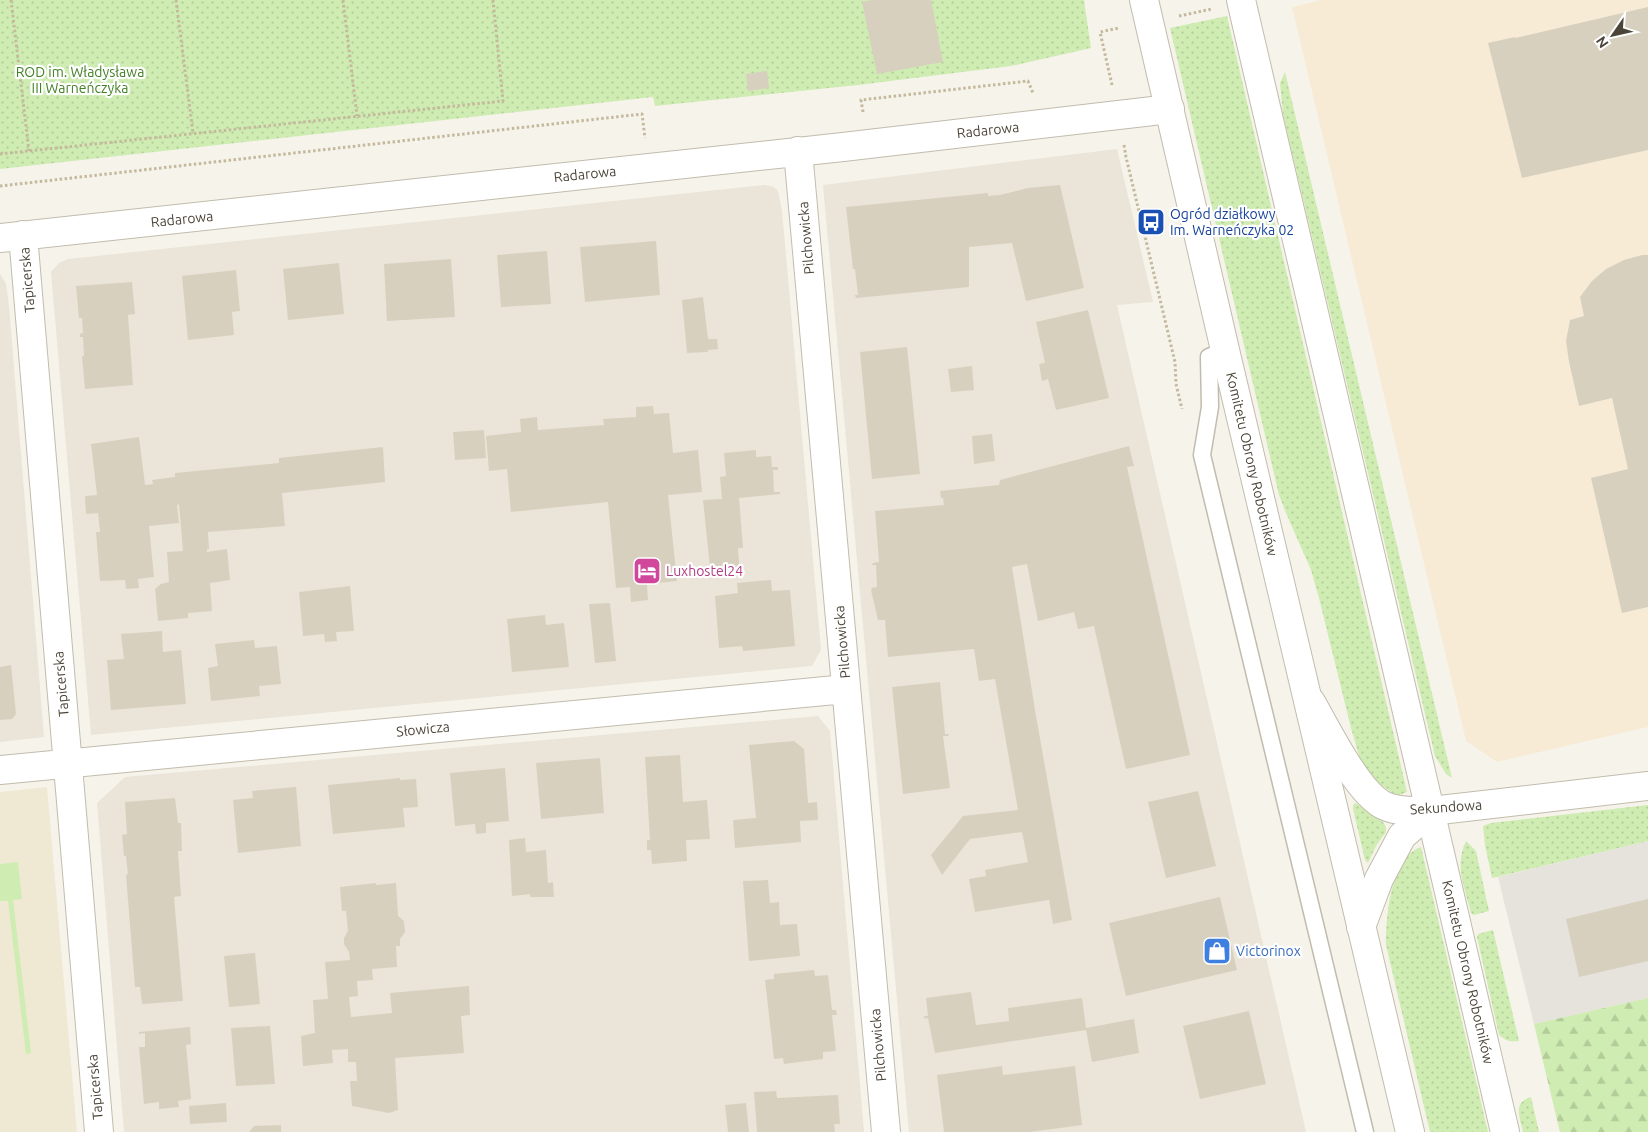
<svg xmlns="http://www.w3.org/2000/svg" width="1648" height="1132" font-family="Ubuntu,sans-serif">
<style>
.residential{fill:#eae5d8}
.commercial{fill:#f8ebd6}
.industrial{fill:#e6e2dc}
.education{fill:#efe9d4}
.green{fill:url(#green-dots)}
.forest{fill:url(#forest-firs)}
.pitch{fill:#cfecb2}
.building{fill:#d8d0bf}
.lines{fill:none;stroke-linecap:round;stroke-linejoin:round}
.service-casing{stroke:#c2bcac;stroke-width:19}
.minor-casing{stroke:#c2bcac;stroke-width:30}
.tertiary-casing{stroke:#c2bcac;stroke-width:30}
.path{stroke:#c5b99d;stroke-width:3;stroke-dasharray:2.5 2.5;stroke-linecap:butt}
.service{stroke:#fff;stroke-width:16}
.minor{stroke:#fff;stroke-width:28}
.tertiary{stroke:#fff;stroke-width:28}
.labels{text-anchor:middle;stroke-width:4.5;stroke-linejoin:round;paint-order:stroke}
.park-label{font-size:14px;fill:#448127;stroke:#fff}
.street-label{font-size:14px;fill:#4b4438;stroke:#fff}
.transit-label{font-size:14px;fill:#164399;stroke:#fff;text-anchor:start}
.hotel-label{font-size:14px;fill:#b23c85;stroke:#fff;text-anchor:start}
.shop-label{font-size:14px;fill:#366cbe;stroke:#fff;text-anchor:start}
</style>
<defs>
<pattern id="green-dots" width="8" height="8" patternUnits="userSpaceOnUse" patternTransform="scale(1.25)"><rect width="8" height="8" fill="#cfecb2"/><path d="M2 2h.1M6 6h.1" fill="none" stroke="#b3cc9a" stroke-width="1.8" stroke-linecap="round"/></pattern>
<pattern id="forest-firs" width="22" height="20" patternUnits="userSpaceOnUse" patternTransform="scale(1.25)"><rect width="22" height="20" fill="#cfecb2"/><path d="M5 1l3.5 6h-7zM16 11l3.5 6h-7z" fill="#b3cc9a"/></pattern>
</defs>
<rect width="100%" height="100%" fill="#f6f3eb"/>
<path class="residential" d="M1117,149l36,153 -36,3 189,827h-397l-86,-947z
M765,185l9,2 4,4 4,20 39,439 -9,16 -721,69 -40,-463 8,-9 9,-4z
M0,274l6,10 3,22 35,431 -44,5z
M818,716l12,15 34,401h-740l-27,-329 28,-26z"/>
<path class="commercial" d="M1321,0h327v727l-151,35 -31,-21 -174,-734z"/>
<path class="industrial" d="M1648,841v157l-114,26 -36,-147z"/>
<path class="education" d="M47,787l30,345h-77v-340z"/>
<path class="green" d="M0,0h1084l7,48 -80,18 -153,19 -203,21 -2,-9 -653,72z
M1227,16l180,776 -10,4 -20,-14 -17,-23 -9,-31 -32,-130 -8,-28 -25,-57 -7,-18 -109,-467z
M1285,72l167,706 -6,-4 -11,-18 -152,-642 -3,-31z
M1356,803l27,19 3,5v5l-10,14 -8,17 -3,-3 -12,-51v-4z
M1648,805v36l-156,37 -7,-33 -2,-19 8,-3z
M1466,841l10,10 13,60 -15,4 -3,-2c-6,-25 -17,-47 -5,-72z
M1421,847l67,285h-58l-44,-187c0,-28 4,-87 35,-98z
M1493,930l26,111c-9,1 -13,0 -20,-6l-22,-98 1,-3z
M1531,1097l8,35h-16c-3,-15 -11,-29 8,-35z"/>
<path class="forest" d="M1648,998v134h-88l-26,-108z"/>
<path class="pitch" d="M18,862l4,37 -9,1 18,153 -5,1 -18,-153h-8v-37z"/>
<path class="building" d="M872,0h59l12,62 -66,12 -15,-72z
M1648,7v143l-126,28 -34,-135 27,-6v1z
M767,71l2,17 -21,3 -2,-17z
M1060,185l24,103 -58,13 -14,-58 -43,4v40l-113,11 -1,-3h3l-3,-26h-2l-7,-62 142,-14v3l12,-1 28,-7z
M656,241l4,54 -75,7 -5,-55z
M547,251l4,53 -50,3 -4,-52z
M1642,255h6v352l-26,6 -31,-135 37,-9 -16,-71 -33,8 -10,-44 -3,-21 4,-21 14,-4 -4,-19 12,-16 14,-12 18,-9z
M451,259l4,58 -68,4 -3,-57z
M339,263l5,51 -56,6 -5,-51z
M236,270l4,41 -8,1 2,23 -46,5 -6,-64z
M132,282l3,32 -7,1 5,70 -48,4 -3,-33h2l-1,-19h-3v-3l3,-1 -1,-15h-3l-3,-32z
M703,297l5,42h9l1,10 -10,1v2l-21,1 -5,-53z
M1088,310l21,88 -53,12 -8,-31 -6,2 -3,-17 6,-1 -9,-41z
M907,347l13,127 -48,5 -12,-127z
M972,366l2,24 -23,2 -3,-23z
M653,406l1,8 15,-1 4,40 25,-3 4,42 -34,3 9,86 -30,3 1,16 -17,2 -1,-15 -14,1 -8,-86 -97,10 -4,-43 -18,2 -3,-35 35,-4 -1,-13 17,-2 1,13 66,-5 -1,-6 33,-2v-10z
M484,430l2,28 -31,2 -2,-28z
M992,434l3,27 -21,3 -2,-28z
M139,437l6,48 8,-1 -1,-4 23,-3v-4l104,-10v-5l104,-11 2,35 -103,11 3,33 -77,6 1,17h-2v3l20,-3 3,31 -20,3 2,28 -24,2v5l-30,3 -3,-32 6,-5 8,-2 -2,-30 16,-1 -4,-47 -2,1 2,18 -30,3 5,51 -16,2 1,9 -13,1 -1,-9 -25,1 -4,-49h4l-2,-19 -12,1 -1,-18 12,-1 -6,-51z
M1129,446l5,20 -7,1 63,288 -64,14 -32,-143 -16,3 -4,-17 -36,9 -11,-57 -15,3 23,143 37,210 -19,4 -4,-24 -74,12 -6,-33 17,-3 -1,-6 43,-8 -6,-30 -52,7 -28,36 -11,-20 32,-39 55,-6 -23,-131 -16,2 -5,-32 -86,8 -3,-37h-7l-7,-30 1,-2 5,-1 -1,-22h-4l1,-2 6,-1 -4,-51 69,-6 -1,-7h-2l-1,-7 59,-6 1,-5z
M756,450v7l15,-1 1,11h6v3h-5l1,22h6v2l-41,4 4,50h-5l2,26 -29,3 -8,-77 19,-1 -2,-22 6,-1 -2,-23z
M771,580l1,11 18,-1 5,56 -52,5 -1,-5 -23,2 -4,-52 23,-3 -1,-10z
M350,586l4,45 -18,1 1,9 -12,1 -1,-8 -21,2 -4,-44z
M610,603l6,58 -21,2 -6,-59z
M545,615l1,10 18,-2 5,44 -57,5 -5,-53z
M162,631l1,21 18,-2 5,54 -75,6 -4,-50 17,-1 -3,-25z
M254,640l1,8 22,-2 4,38 -22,2 1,10 -49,5 -3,-33 10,-2 -3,-22z
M11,665l5,49 -4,5 -12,1v-53z
M940,682l5,52h4l-1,2h-5l7,52 -47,6 -11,-107z
M794,741l10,8 4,54 9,-1 1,18 -18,1 1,21 -66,6 -2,-28 23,-2 -7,-73z
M680,755l3,47 24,-2 3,39 -24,1 1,21 -35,3 -1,-14h-4v-10h3l-5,-83z
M600,758l4,55 -63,6 -5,-56z
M505,768l4,53 -23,2v10l-10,1 -1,-10 -20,2 -5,-53z
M400,778v2l16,-1 2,28 -15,1 2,19 -72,7 -5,-49z
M296,787l5,59 -63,7 -5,-53 20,-2 -1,-7z
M1198,791l18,75 -50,12 -18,-76z
M175,798l3,25h3l1,28h-4l3,45 -7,1 9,104 -41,3 -2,-17h-5l-9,-112 2,-1 -1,-8 -1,-10h-2l-2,-21 5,-1 -2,-32z
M525,838l1,14 20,-2 2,33 5,-1 1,15h-24v-3l-18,2 -3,-56z
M768,880l2,23 9,-1 1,23 17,-1 3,32 -51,5 -6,-80z
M376,883v2l20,-2 2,33 6,5 1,11 -5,7v7h-4l1,21 -25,2 1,11 -16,1 1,15 -9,1 2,20 41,-4 -2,-20 79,-7 1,29 -9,1 3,37 -69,5 3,52 -9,3 -37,-7 -2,-25h7l-1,-19h-8v-13l-16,1 1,13 -30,3 -2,-30 14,-3 -2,-33 15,-1 -3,-37 25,-2 -1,-8 -5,-8v-6l4,-7 -2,-20h-4l-2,-24z
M1220,897l17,73 -111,26 -17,-73z
M1648,899v62l-69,16 -13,-58z
M255,953l5,51 -31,3 -5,-51z
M814,970l1,6 13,-1 4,35h4l1,5h-5l4,36 -13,1v7l-39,5 -1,-6 -9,1 -9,-79 9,-1v-5z
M971,992l5,33 33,-4 -1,-13 74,-10 4,30 48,-9 5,34 -47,9 -6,-32 -151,23 -7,-35 -3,1 -1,-3h4l-2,-18z
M1249,1011l17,73 -66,15 -17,-73z
M270,1026l5,58 -39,2 -5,-58z
M190,1027l1,17 -5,1 5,54 -13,2 1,6 -20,2v-7l-15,2 -5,-57h6v-14l-6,1v-2z
M1002,1066l1,9 72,-9 7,59 -52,7h-86l-7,-57z
M776,1091l1,7 61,-3 2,29h-6l1,8h-78l-3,-40z
M226,1103l1,19 -37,2 -1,-18z
M746,1103l3,29h-21l-3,-27z
M281,1125v7h-32l5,-6z"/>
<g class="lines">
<defs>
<path id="service" d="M1225,350l-16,7 1,50 -8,48 163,677"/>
<path id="minor" d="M798,151l88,981
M23,235l76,897
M0,238l843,-91 327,-38
M1311,702c15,26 47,92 74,104 14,6 30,5 46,5l217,-25
M0,770l846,-81
M1361,927l18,-48 23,-43 29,-25"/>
<path id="tertiary" d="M1144,0l81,350 185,782
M1241,0l264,1132"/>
</defs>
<use href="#service" class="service-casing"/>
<use href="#minor" class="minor-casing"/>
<use href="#tertiary" class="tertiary-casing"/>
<path class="path" d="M11,0l18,151
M176,0l17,133
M343,0l14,116
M1179,16l33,-7
M1112,85l-12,-53 19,-4
M863,112l-2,-12 167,-19 5,12
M1124,145l2,12 49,205 1,22 6,25
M0,154l503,-53 -10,-101
M0,186l642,-72 3,24"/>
<use href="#service" class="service"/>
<use href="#minor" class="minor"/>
<use href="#tertiary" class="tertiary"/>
</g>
<defs>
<symbol id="bus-square" viewBox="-11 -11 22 22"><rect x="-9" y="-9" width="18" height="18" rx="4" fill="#1a4fb4" stroke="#fff"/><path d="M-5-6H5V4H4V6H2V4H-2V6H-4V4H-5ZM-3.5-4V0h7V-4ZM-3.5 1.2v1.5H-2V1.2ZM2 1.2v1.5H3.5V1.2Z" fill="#fff"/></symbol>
<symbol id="hotel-square" viewBox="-11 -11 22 22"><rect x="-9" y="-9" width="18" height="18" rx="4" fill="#d1479c" stroke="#fff"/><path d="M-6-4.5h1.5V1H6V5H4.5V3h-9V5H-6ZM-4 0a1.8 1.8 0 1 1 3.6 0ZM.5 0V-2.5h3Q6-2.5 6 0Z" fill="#fff"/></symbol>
<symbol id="shop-square" viewBox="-11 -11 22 22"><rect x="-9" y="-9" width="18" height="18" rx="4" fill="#3f7fe0" stroke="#fff"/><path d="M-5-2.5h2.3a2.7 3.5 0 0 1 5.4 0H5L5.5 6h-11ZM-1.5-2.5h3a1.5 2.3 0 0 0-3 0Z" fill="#fff"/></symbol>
</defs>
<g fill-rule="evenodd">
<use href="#bus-square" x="1135" y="206" width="32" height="32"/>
<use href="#hotel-square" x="631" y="555" width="32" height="32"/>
<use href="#shop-square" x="1201" y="935" width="32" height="32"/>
</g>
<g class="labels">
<g class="park-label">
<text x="80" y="77">ROD im. Władysława<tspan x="80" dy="16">III Warneńczyka</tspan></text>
</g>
<g class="street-label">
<text transform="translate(988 130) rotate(-6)" y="5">Radarowa</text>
<text transform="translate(585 174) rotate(-6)" y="5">Radarowa</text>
<text transform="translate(182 219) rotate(-6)" y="5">Radarowa</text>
<text transform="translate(806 238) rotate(-95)" y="5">Pilchowicka</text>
<text transform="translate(27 280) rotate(-95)" y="5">Tapicerska</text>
<text transform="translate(1252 464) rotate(77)" y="5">Komitetu Obrony Robotników</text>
<text transform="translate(842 642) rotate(-95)" y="5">Pilchowicka</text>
<text transform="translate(61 684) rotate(-95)" y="5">Tapicerska</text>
<text transform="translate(423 729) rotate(-6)" y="5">Słowicza</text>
<text transform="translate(1446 807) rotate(-4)" y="5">Sekundowa</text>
<text transform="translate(1468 972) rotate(77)" y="5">Komitetu Obrony Robotników</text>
<text transform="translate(878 1045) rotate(-95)" y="5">Pilchowicka</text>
<text transform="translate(95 1087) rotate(-95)" y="5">Tapicerska</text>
</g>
<g class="transit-label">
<text x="1170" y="219">Ogród działkowy<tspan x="1170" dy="16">Im. Warneńczyka 02</tspan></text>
</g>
<g class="hotel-label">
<text x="666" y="576">Luxhostel24</text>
</g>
<g class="shop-label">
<text x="1236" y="956">Victorinox</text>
</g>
</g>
<g transform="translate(1613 35) rotate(236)" stroke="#ffffff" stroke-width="4" paint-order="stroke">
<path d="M0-4L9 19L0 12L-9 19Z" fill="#4b4438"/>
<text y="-8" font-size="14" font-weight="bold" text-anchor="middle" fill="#4b4438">N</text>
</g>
</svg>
